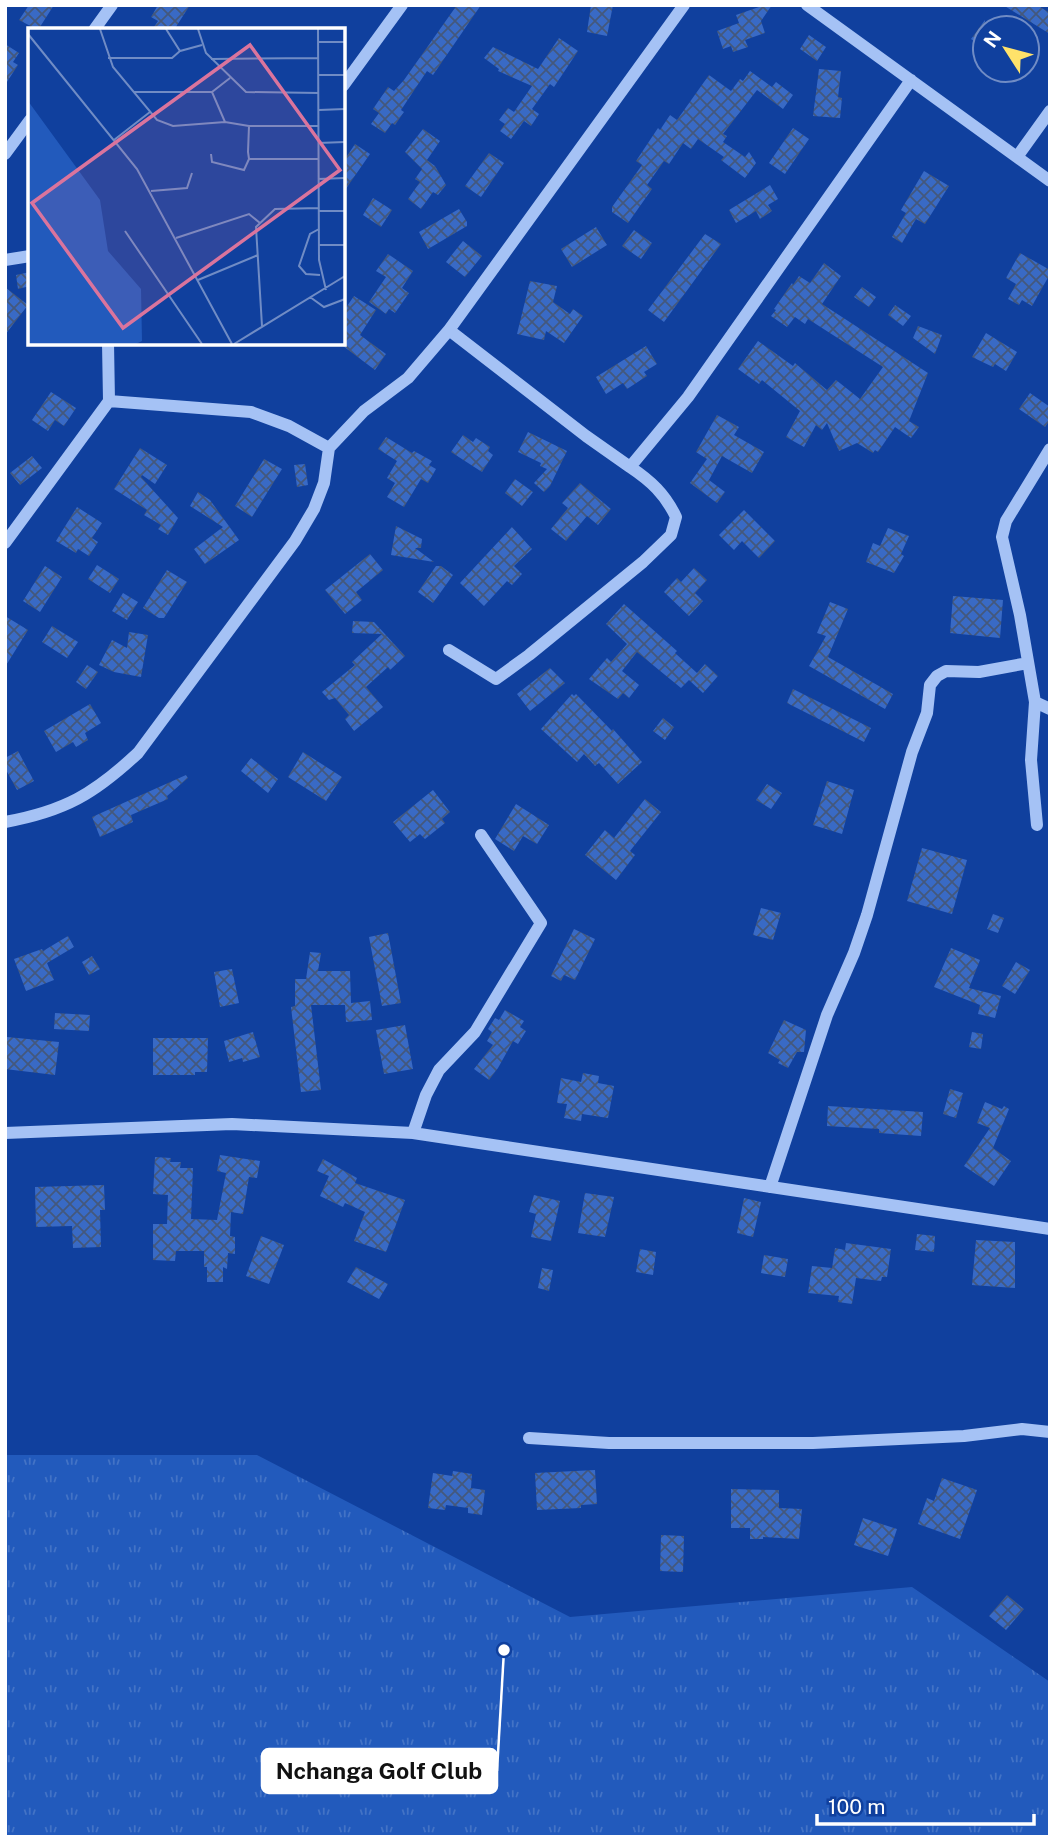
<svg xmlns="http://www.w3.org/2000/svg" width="1055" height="1842" font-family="'Public Sans',sans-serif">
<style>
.grass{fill:url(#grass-tufts)}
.building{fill:url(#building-cross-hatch)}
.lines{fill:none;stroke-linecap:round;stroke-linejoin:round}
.minor{stroke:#a5c2f5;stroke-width:12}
.inset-road{fill:none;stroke:#708cc5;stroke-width:2}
.view{fill:#da749d;fill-opacity:0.15;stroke:#da749d;stroke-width:3.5}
.inset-edge{fill:none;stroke:#fff;stroke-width:3.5}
.leader{fill:none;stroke:#fff;stroke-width:2.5}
.callout-dot{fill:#fff;stroke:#10409e;stroke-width:2.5}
.callout{fill:#fff;stroke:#fff;stroke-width:2.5}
.callout-label{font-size:23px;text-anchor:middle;font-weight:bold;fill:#111}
</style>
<defs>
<pattern id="grass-tufts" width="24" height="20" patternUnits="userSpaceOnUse" patternTransform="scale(1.75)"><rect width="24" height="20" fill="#225abc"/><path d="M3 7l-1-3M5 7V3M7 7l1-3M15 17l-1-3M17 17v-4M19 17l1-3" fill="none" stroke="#4373c6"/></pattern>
<pattern id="building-cross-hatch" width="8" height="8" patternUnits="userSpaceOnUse" patternTransform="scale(1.75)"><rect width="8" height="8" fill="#396ac5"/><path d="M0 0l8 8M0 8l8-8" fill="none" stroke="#44587c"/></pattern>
</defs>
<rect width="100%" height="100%" fill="#10409e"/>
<path class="grass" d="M5,1455h252l313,162 342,-30 138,95v155h-1045z"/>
<path class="building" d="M29,5h25l-16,25 -19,-10z
M158,5h32l-16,25h-22l6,-9 -7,-4z
M457,5h24l-48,70 -6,-4 -26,39 3,2 -9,13 -3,-2 -7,10 -14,-9 8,-11 -6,-4 15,-22 6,4 10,-11z
M591,5h22l-6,31 -20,-4z
M765,5h7l-11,16 4,12 -20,7 3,7 -15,5 -2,-6 -8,3 -6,-18 22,-8 -3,-8z
M1003,5h34l13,8v21z
M985,20v29l-14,-10z
M809,35l17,12 -9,14 -17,-12z
M559,38l19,13 -24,36 -4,-3 -18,25 7,5 -8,12 -7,-5 -13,18 -11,-8 5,-7 -6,-4 9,-12 6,4 18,-26 -34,-15 1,-2 -15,-11 9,-11 45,22z
M5,44l14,9 -6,9 5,3 -13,20z
M819,69l22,2 -3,26 4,1 -2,20 -27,-2z
M750,71l22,16 4,-5 17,13 -10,14 -26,-19 -34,44 4,2 -4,6 22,15 4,-5 7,11 -11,15 -24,-18 3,-3 -26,-18 -7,10 -8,-6 -14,21 -5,-3 -17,24 5,4 -24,34 -16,-11v-5l30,-42 -6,-4 22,-33 2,2 10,-15 7,5 32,-45 22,16 9,-12 3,2z
M793,128l16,11 -24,35 -16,-11z
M423,129l17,12 -13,19 8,6 11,19 -8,10 -5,-3 -12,17 -13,-10 12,-17 -5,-3 7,-10 -17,-17z
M355,144l15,10 -27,39v-31z
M489,153l15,10 -23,34 -16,-11z
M924,171l25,15 -24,38 -9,-5 -14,24 -10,-6 14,-24 -5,-3z
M770,185l8,14 -10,6 4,6 -12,8 -4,-8 -20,12 -7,-13z
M373,198l19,12 -11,17 -18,-12z
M459,209l8,13v4l-39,23 -9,-17z
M596,227l11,18 -35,22 -11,-18z
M634,230l18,13 -11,16 -19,-13z
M705,234l16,10 -57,78 -16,-12z
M463,241l19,15 -17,21 -19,-15z
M1020,253l30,17v4l-18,32 -10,-6 -3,5 -11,-6 8,-15 -10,-6z
M388,254l25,17 -11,17 7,5 -14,20 -6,-4 -3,5 -17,-12 17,-25 -10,-6z
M824,263l17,13 -19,28 106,69 -19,48 10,6 -8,11 -16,-11 -17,25 -3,-2 -2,3 -16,-10 -18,8 -12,-28 -5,7 -6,-5 -12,22 -18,-10 14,-26 -38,-31 -3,4 -21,-15 20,-28 35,25 2,-3 32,27 9,-10 24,19 23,-32 -75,-48 -3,5 -10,-7 -8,10 -16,-11 5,-6 -2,-1 18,-26 1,2 6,-9 11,7z
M30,272v14l-12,3 -2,-14z
M530,281l27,5 -4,16 17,12 3,-5 10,7 -19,27 -18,-12 -2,9 -27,-6z
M5,287l23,18 -23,30z
M862,287l14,10 -7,10 -15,-10z
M354,296l22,14 -16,25 26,19 -11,16 -32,-24v-34z
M895,305l16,11 -8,10 -15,-11z
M918,326l24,9 -7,19 -22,-16z
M986,333l31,19 -11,19 -11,-7 -2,3 -21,-10z
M646,346l11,18 -13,8 3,4 -20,13 -4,-6 -17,11 -10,-17z
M51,392l25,16 -12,18 -9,-6 -7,11 -16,-11z
M1030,393l20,14v13l-5,7 -26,-18z
M717,415l22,12 -5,8 30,17 -12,21 -30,-17 -13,24 16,12 -8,11 -27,-20 17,-24 -11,-7z
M528,432l39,19 -17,35 -6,6 -10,-9 13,-14 -7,-3 1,-3 -23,-11z
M463,435l10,7 3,-4 14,9 -2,4 5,4 -11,17 -31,-20z
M386,437l26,16 2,-2 18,10 -3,4 7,4 -8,14 -7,-4 -17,28 -17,-10 8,-14 -8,-5 10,-17 -19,-12z
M140,448l27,17 -12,19 -13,-9 -1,2 37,41 -10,17 -10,-6 3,-4 -17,-10 3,-5 -33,-21z
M32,456l10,12 -22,17 -10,-12z
M264,459l18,10 -30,48 -17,-11z
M305,464l3,21 -11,2 -3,-22z
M515,479l18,13 -11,14 -17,-13z
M580,483l31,26 -13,16 -11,-9 -21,25 -15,-12 17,-21 -6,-5z
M198,492l12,8 29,40 -34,24 -11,-15 29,-22 -33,-21z
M77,507l25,16 -10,15 6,4 -9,14 -11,-7 -2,4 -20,-12z
M744,510l31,31 -16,17 -17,-17 -8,9 -15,-15z
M396,526l26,13 -1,9h-6l19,14 -43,-7z
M512,527l20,22 -18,17 8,8 -10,11 -5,-4 -23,25 -24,-23z
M888,528l21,8 -8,18 3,2 -10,17 -28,-11 7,-19 7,3z
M370,554l13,16 -27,22 6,8 -17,14 -20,-24z
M97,565l22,14 -9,14 -22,-14z
M45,566l17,11 -22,35 -17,-11z
M436,566h5l12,9 -20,28 -15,-11z
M694,568l13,12 -12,13 8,8 -14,15 -25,-24 13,-14 4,4z
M167,570l20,12 -23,36h-5l-16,-10z
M123,593l15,9 -11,18 -15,-9z
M953,596l50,4 -3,38 -50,-5z
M830,602l18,7 -20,48 65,37 -8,15 -76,-43 17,-30 -9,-3z
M624,604l53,47 -2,2 22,20 8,-9 13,12 -15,17 -14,-13 -8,8 -44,-36 -15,19 17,14 -10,13 -6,-5 -5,6 -29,-20 18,-21 4,4 16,-18 -21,-20z
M5,616l23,14 -23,37z
M353,621l21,1 31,34 -15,14 -2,-3 -22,20 17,20 -29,24 -9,-12 4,-4 -14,-17 -6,2 -7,-8 33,-27 -3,-3 30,-28 -30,-1z
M52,626l26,16 -11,16 -25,-16z
M129,632l19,3 -7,42 -27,-5 -15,-7 13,-25 15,8z
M87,665l11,7 -12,17 -10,-7z
M550,668l15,15 -35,28 -13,-17z
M793,689l78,39 -7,14 -77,-39z
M572,694l2,2 2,-2 36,37 1,-2 29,33 -24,22 -19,-21 -4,3 -11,-12 -7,8 -36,-33z
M90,704l11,19 -16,10 3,7 -12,7 -3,-5 -17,10 -12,-21z
M663,718l11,9 -9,13 -12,-9z
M18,751l16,30 -17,9 -12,-22v-10z
M303,752l39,25 -16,24 -38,-24z
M251,758l27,21 -10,14 -27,-22z
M186,775l2,3 -21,18 1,3 -37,16 2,7 -33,15 -8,-20z
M827,781l27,9 -12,44 -29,-9z
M767,784l15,9 -11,16 -15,-9z
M433,790l17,22 -8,7 3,4 -20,16 -5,-5 -10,8 -17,-20z
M645,799l16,13 -31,39 5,4 -19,25 -31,-25 20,-25 9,8z
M516,804l33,21 -12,19 -14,-8 -9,15 -19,-12z
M922,848l45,12 -15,54 -45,-13z
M761,908l20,5 -8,27 -20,-5z
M993,914l11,4 -6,15 -11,-4z
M574,929l21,10 -20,41 -11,-5 -3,6 -10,-5z
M388,933l13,70 -19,3 -13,-69z
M68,936l6,11 -27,16 7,17 -28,11 -12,-32 28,-10 1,2z
M951,948l29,12 -11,28 32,8 -6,22 -17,-4 2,-9 -46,-18z
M310,952l11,1 -3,18h32l1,32 19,-2 2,19 -26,2 -1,-17h-34l10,85 -20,2 -10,-85 4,-1v-27h11z
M92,956l8,13 -11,6 -7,-13z
M1016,962l14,8 -15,24 -13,-8z
M232,969l7,34 -19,4 -6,-35z
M505,1010l19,11 -4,6 6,4 -8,13 -5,-3 -15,27 -9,12 -15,-11 19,-24 -6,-4 5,-9 -4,-3 7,-11 4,2z
M55,1013l35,2 -1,16 -35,-2z
M784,1020l22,10 -2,22h-7l-9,16 -10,-5 2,-3 -12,-7z
M405,1025l8,44 -29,5 -8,-44z
M253,1032l7,25 -17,5 -1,-4 -13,4 -5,-21z
M972,1032l11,2 -2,15 -12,-2z
M7,1037l52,5 -4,33 -50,-6z
M153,1038h55l-1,34h-12v3h-42z
M583,1073l16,3 -1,7 16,3 -6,32 -26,-4 -1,7 -17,-3 3,-14 -10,-1 4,-25 20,4z
M950,1089l13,4 -7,25 -13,-4z
M985,1102l17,7 2,-3 5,3 -16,39 18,13 -17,25 -30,-20 26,-38 -13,-5z
M828,1106l95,6 -2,24 -42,-3v-4l-52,-3z
M220,1155l40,6 -3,17 -8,-1 -6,37 -12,-2 -1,24 5,1v17l-7,-1 -1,16 -4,-2v15h-16v-15h-3v-16h-28l-1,10 -22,-1v-36h14l1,-29 -15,-1 2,-37 16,1 -1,4h11l-1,6h13l-2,51 26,1 9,-47 -9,-2z
M323,1159l34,19 -2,5 50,17 -19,52 -32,-11 11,-29 -20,-9 -2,4 -23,-11 9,-20 -12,-5z
M104,1185l1,25h-5l1,37 -28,1 -1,-22 -36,1 -1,-40z
M585,1193l29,4 -9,40 -27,-4z
M534,1195l26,6 -9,40 -20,-4 5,-23 -7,-2z
M744,1198l17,4 -8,35 -16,-4z
M917,1234l18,2 -1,16 -19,-2z
M261,1236l23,9 -15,39 -23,-8z
M976,1240l39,2v46l-43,-3z
M846,1243l45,6 -4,28h-5l-1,4 -25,-3 -4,26 -14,-2 1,-6 -31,-3 4,-27 20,2 3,-20 10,2z
M640,1249l16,3 -3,23 -17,-3z
M764,1255l24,4 -3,18 -24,-4z
M356,1267l32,17 -9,15 -32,-17z
M542,1268l11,2 -4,21 -11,-3z
M595,1470l2,34 -16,1v3l-44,2 -2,-37z
M453,1471l19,3 -1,14 14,2 -3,25 -14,-2v-5l-22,-3 -1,5 -17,-2 5,-35 19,3z
M942,1478l35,12 -17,49 -42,-15 9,-26 7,3z
M731,1489l48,1v18l23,1 -3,30 -36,-2v2h-13v-11h-19z
M863,1518l34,11 -9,27 -34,-11z
M661,1535l23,1 -1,36 -23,-1z
M1007,1595l17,14 -18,21 -17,-14z"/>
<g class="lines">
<path class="minor" d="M684,5l-235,325 137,106 44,31 58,-70 223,-317
M807,5l243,176
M94,30l18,-25
M343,86l59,-81
M5,154l25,-34
M1017,157l33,-46
M5,260l25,-4
M108,343l1,58
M1050,449l-44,72 -4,16 18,78 15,87 15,7
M5,543l104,-142 142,11 38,14 40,22
M449,650l47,29 33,-24 114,-93 28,-27 5,-18c-11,-23 -25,-36 -46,-50
M1035,702l-4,58 6,65
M5,822c60,-11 89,-28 133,-69l157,-212 19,-32 10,-26 5,-35 35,-37 44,-33 41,-48
M5,1133l227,-9 181,9 637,96
M413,1133l13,-38 13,-25 36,-38 66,-109 -60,-88
M770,1187l57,-172 27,-62 13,-38 45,-163 15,-39 3,-28 7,-9 9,-5 33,1 49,-9
M529,1438l80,5h204l151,-7 58,-7 28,3"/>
</g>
<g transform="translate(28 28)">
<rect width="317" height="317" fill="#10409e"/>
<path d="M0,73l72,99 8,51 33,38 1,52 -6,3h-108z" fill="#225abc"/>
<path class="inset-road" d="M72,1l13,38 44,53 16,6 52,-4 24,4M138,1l14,22 22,-6M170,1l8,24 40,39 73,1M290,1l1,231 7,30M0,6l109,135 95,175M291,14h26M80,30h64l8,-7M183,31l108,-1M290,47h27M106,64h78l13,30M184,64l18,-14M291,82l26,-1M86,112l36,-28M290,115l27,-1M183,126l1,8 32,8 5,-11M290,131h-69l-1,-7 1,-26h70M290,151l27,-1M123,163l36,-3 5,-15M291,183h26M291,201l-9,5 -11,32 7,8 14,1M97,203l77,113M148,210l73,-24 11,9M291,217h26M170,252l60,-25M282,269l14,10 21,-8M234,298l-6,-99 19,-18 44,-1M206,316l111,-68"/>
<path class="view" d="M222,17l90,125 -217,158 -91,-125z"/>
<rect width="317" height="317" class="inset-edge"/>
</g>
<path class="leader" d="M504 1650L497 1771"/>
<circle class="callout-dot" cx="504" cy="1650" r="7"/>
<rect class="callout" x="262" y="1749" width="235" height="44" rx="7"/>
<g class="callout-label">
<text x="379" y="1779">Nchanga Golf Club</text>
</g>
<rect width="1055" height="1842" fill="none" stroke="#ffffff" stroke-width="14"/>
<g transform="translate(1006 49) rotate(306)"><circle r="33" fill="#10409e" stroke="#708cc5" stroke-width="2"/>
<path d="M0-5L12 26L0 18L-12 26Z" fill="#ffe26a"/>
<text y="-10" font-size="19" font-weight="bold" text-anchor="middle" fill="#ffffff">N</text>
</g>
<path d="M817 1814v10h217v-10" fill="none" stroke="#ffffff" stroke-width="3.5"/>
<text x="828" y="1814" font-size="21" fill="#ffffff" stroke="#10409e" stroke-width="5" paint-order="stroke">100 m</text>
</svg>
